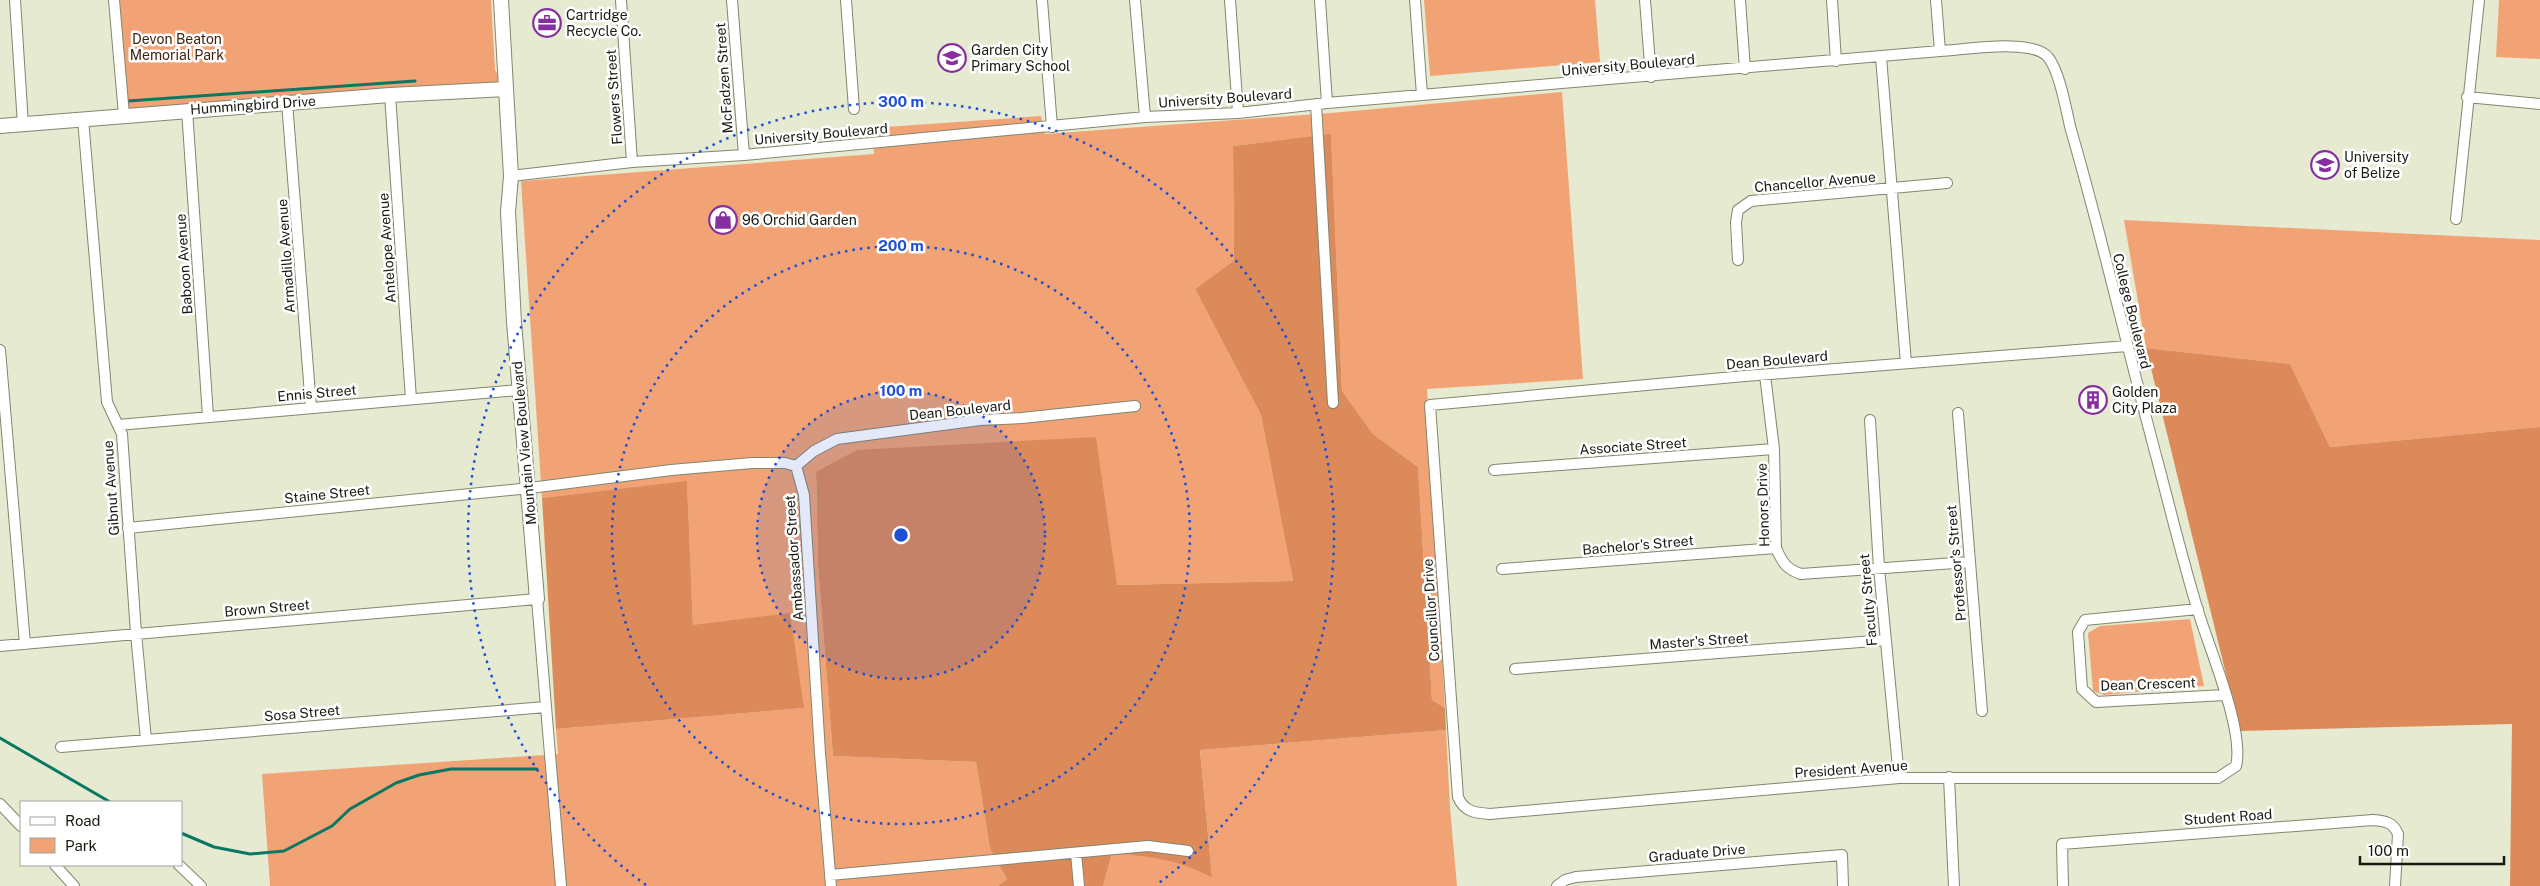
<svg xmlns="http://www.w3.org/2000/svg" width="2540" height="886" font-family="'Public Sans',sans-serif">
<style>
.green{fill:#f1a375}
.forest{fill:#dc8a59}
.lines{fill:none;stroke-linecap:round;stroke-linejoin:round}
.stream{stroke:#087863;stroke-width:3}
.street-casing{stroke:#83866f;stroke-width:12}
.secondary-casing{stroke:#83866f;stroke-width:16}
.street{stroke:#fff;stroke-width:10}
.secondary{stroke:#fff;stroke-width:14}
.ring{fill:none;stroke:#1d4ed8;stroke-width:2.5;stroke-dasharray:2.5 5}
.labels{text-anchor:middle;stroke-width:5;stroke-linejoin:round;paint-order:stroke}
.poi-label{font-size:14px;fill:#191a11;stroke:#fff;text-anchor:start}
.park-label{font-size:14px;fill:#45240f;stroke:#fff}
.street-label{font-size:14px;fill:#191a11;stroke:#fff}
.centre{fill:#1d4ed8;stroke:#fff;stroke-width:2.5}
.ring-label{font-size:15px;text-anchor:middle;font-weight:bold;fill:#1d4ed8;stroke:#fff;stroke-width:5;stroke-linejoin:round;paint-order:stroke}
</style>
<rect width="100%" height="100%" fill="#e6ead1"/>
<path class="green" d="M114,0h377l4,70 11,19 -382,26z
M1424,0h171l5,62 -170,14z
M2499,0h41v59l-44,-2z
M1562,92l21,287 -156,10 18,319 -13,-8 -14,-233 -45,-33 -31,-43 -11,-256 -98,11 1,116 -39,27 66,126 32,166 -177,4 -300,-113 2,93 15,191 143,6 14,87 17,30 -9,7h-728l-8,-112 296,-20 -2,-25 248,-21 -111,-83 -6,-143 -145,16 -21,-317 353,-27 -2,-26 169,-12 4,18 286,-21z
M2124,220l416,20v187l-210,20 -40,-83 -144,-16z
M2190,619l14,67 -100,9 -11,-4 -5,-58 12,-7z
M1446,730l4,78 7,78h-354l9,-33 37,3 45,11 18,11 -12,-128z"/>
<path class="forest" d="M1331,134l11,257 31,43 45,33 14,233 13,8 1,22 -246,20 12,128c-30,-18 -65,-22 -100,-25l-9,33h-105l9,-7 -17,-30 -14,-87 -143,-6 -15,-191 -2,-93 41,-22 239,-13 21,148 176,-4 -32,-166 -66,-126 39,-28 -1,-115z
M2146,348l144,16 40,83 210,-20v459h-30l2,-162 -272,7z
M687,481l6,144 97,-12 14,95 -248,21 -14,-231z"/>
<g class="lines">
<path class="stream" d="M128,101l287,-20
M0,738l110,64
M181,833l33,14 36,7 34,-3 48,-25 18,-17 46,-26 23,-8 32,-6h86"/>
<defs>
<path id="street" d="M15,0l8,125
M114,0l10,115
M621,0l11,162
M732,0l12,155
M846,0l8,109
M1042,0l10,127
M1135,0l10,117
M1230,0l8,113
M1320,0l7,103
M1415,0l7,95
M1645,0l6,77
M1740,0l5,69
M1832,0l4,61
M1936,0l4,51
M1881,57l25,306
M390,95l21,304
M2467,97l73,7
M287,102l24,305
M1316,104l17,299
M187,110l21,306
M83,119l24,283 15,32 14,199 10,107
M511,176l121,-14 112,-7 401,-38 93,-4 89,-10 613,-52c24,-1 92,-13 108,6 12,15 18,53 23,73 32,110 57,222 87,333 13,49 25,99 40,148 11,37 47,120 38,155l-18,12h-319l-409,36c-14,-1 -26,-2 -32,-17l-28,-392 315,-29 382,-30
M2456,219l23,-219
M1738,260l-2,-38 2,-12 13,-9 196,-18
M0,350l25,294
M1765,375l9,74 2,99c6,14 10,21 25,26l168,-12
M1958,413l24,298
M1870,420l9,148 20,210
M118,425l401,-35
M796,466l18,-15 23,-12 143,-19 42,-2 113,-12
M1494,470l280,-21
M128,528l402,-40 141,-18 81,-7h33l11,3 8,29 16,258 11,133
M1502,569l274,-21
M2198,609l-113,11 -7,12 4,57 14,13 129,-7
M0,646l537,-47 24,287
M1515,669l371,-29
M61,747l485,-40
M1949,777l5,109
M0,804l21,22
M1076,853l3,33
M55,865l19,21
M179,865l22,21
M830,875l318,-29 40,5
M1557,886l8,-6 11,-3 266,-22 1,31
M2063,886l-1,-42 311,-24c12,1 20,2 25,14l-3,52"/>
<path id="secondary" d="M501,0l10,176 -3,36 6,110 23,277
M0,126l390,-31 116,-6"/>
</defs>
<use href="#street" class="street-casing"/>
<use href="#secondary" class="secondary-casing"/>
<use href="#street" class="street"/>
<use href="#secondary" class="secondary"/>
</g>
<circle cx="901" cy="535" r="144" fill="#1d4ed8" fill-opacity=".12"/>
<g class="ring">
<circle cx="901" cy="535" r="144"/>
<circle cx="901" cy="535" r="289"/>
<path d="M646 885A433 433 0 1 1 1156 885"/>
</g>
<defs>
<symbol id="office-ring" viewBox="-11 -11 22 22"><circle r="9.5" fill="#fff" stroke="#85309e" stroke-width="1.5"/><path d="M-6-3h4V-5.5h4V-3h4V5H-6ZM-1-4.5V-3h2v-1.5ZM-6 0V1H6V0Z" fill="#85309e"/></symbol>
<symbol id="school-ring" viewBox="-11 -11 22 22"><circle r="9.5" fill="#fff" stroke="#85309e" stroke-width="1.5"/><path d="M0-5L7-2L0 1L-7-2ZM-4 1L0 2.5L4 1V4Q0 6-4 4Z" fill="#85309e"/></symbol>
<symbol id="university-ring" viewBox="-11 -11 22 22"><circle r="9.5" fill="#fff" stroke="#85309e" stroke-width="1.5"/><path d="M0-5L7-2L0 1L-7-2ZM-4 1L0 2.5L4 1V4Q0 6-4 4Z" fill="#85309e"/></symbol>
<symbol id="shop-ring" viewBox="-11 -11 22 22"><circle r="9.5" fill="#fff" stroke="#85309e" stroke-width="1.5"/><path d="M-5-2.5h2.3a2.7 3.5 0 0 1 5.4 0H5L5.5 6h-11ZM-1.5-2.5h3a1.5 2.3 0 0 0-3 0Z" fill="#85309e"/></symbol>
<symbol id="building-ring" viewBox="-11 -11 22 22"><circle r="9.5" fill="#fff" stroke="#85309e" stroke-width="1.5"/><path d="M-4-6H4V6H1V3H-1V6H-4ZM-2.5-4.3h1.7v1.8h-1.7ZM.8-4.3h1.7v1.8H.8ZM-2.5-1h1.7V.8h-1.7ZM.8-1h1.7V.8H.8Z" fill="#85309e"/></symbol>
</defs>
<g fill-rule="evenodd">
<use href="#office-ring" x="531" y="7" width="32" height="32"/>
<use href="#school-ring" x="936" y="42" width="32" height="32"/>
<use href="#university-ring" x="2309" y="149" width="32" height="32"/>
<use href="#shop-ring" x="707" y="204" width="32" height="32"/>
<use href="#building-ring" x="2077" y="384" width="32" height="32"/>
</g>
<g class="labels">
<g class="poi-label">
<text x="566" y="20">Cartridge<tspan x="566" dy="16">Recycle Co.</tspan></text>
<text x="971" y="55">Garden City<tspan x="971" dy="16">Primary School</tspan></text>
<text x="2344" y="162">University<tspan x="2344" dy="16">of Belize</tspan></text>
<text x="742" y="225">96 Orchid Garden</text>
<text x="2112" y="397">Golden<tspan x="2112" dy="16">City Plaza</tspan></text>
</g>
<g class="park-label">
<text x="177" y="44">Devon Beaton<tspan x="177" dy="16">Memorial Park</tspan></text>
</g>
<g class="street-label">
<text transform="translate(1628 65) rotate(-5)" y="5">University Boulevard</text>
<text transform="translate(724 78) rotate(-94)" y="5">McFadzen Street</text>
<text transform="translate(614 97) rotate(-94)" y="5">Flowers Street</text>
<text transform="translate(1225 98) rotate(-4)" y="5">University Boulevard</text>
<text transform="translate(253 105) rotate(-4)" y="5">Hummingbird Drive</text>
<text transform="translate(821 134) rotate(-5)" y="5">University Boulevard</text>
<text transform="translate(1815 182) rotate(-5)" y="5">Chancellor Avenue</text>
<text transform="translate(387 248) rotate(-94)" y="5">Antelope Avenue</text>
<text transform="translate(286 256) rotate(-94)" y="5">Armadillo Avenue</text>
<text transform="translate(184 264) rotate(-94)" y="5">Baboon Avenue</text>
<text transform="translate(2132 311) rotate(76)" y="5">College Boulevard</text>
<text transform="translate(1777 360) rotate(-5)" y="5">Dean Boulevard</text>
<text transform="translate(317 393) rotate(-5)" y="5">Ennis Street</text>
<text transform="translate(960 410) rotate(-6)" y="5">Dean Boulevard</text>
<text transform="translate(524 443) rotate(-95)" y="5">Mountain View Boulevard</text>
<text transform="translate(1633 446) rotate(-4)" y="5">Associate Street</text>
<text transform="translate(111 488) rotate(-94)" y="5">Gibnut Avenue</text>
<text transform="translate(327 494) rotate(-6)" y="5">Staine Street</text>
<text transform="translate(1763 505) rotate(-92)" y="5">Honors Drive</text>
<text transform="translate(1638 545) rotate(-5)" y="5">Bachelor's Street</text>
<text transform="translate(794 558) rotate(-94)" y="5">Ambassador Street</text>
<text transform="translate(1956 563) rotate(-95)" y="5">Professor's Street</text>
<text transform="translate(1868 600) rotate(-95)" y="5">Faculty Street</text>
<text transform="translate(267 608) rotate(-5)" y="5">Brown Street</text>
<text transform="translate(1431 610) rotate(-94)" y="5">Councillor Drive</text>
<text transform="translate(1699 641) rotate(-4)" y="5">Master's Street</text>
<text transform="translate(2148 684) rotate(-2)" y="5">Dean Crescent</text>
<text transform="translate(302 713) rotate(-5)" y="5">Sosa Street</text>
<text transform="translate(1851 769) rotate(-4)" y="5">President Avenue</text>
<text transform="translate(2228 817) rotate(-4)" y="5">Student Road</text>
<text transform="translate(1697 853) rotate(-5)" y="5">Graduate Drive</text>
</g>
</g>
<circle cx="901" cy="535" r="8" class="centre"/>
<g class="ring-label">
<text x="901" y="107">300 m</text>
<text x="901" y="251">200 m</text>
<text x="901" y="396">100 m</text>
</g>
<rect x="20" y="801" width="162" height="65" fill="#ffffff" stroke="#a3a3a0"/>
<rect x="30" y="817" width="25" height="8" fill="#ffffff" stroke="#a3a3a0"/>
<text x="65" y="826" font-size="15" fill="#191a11">Road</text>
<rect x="30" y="838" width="25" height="15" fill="#f1a375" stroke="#a3a3a0"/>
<text x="65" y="851" font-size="15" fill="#191a11">Park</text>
<path d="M2360 856v8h144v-8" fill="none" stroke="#191a11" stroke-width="2.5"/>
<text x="2368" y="856" font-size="15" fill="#191a11" stroke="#ffffff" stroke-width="4" paint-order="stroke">100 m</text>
</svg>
